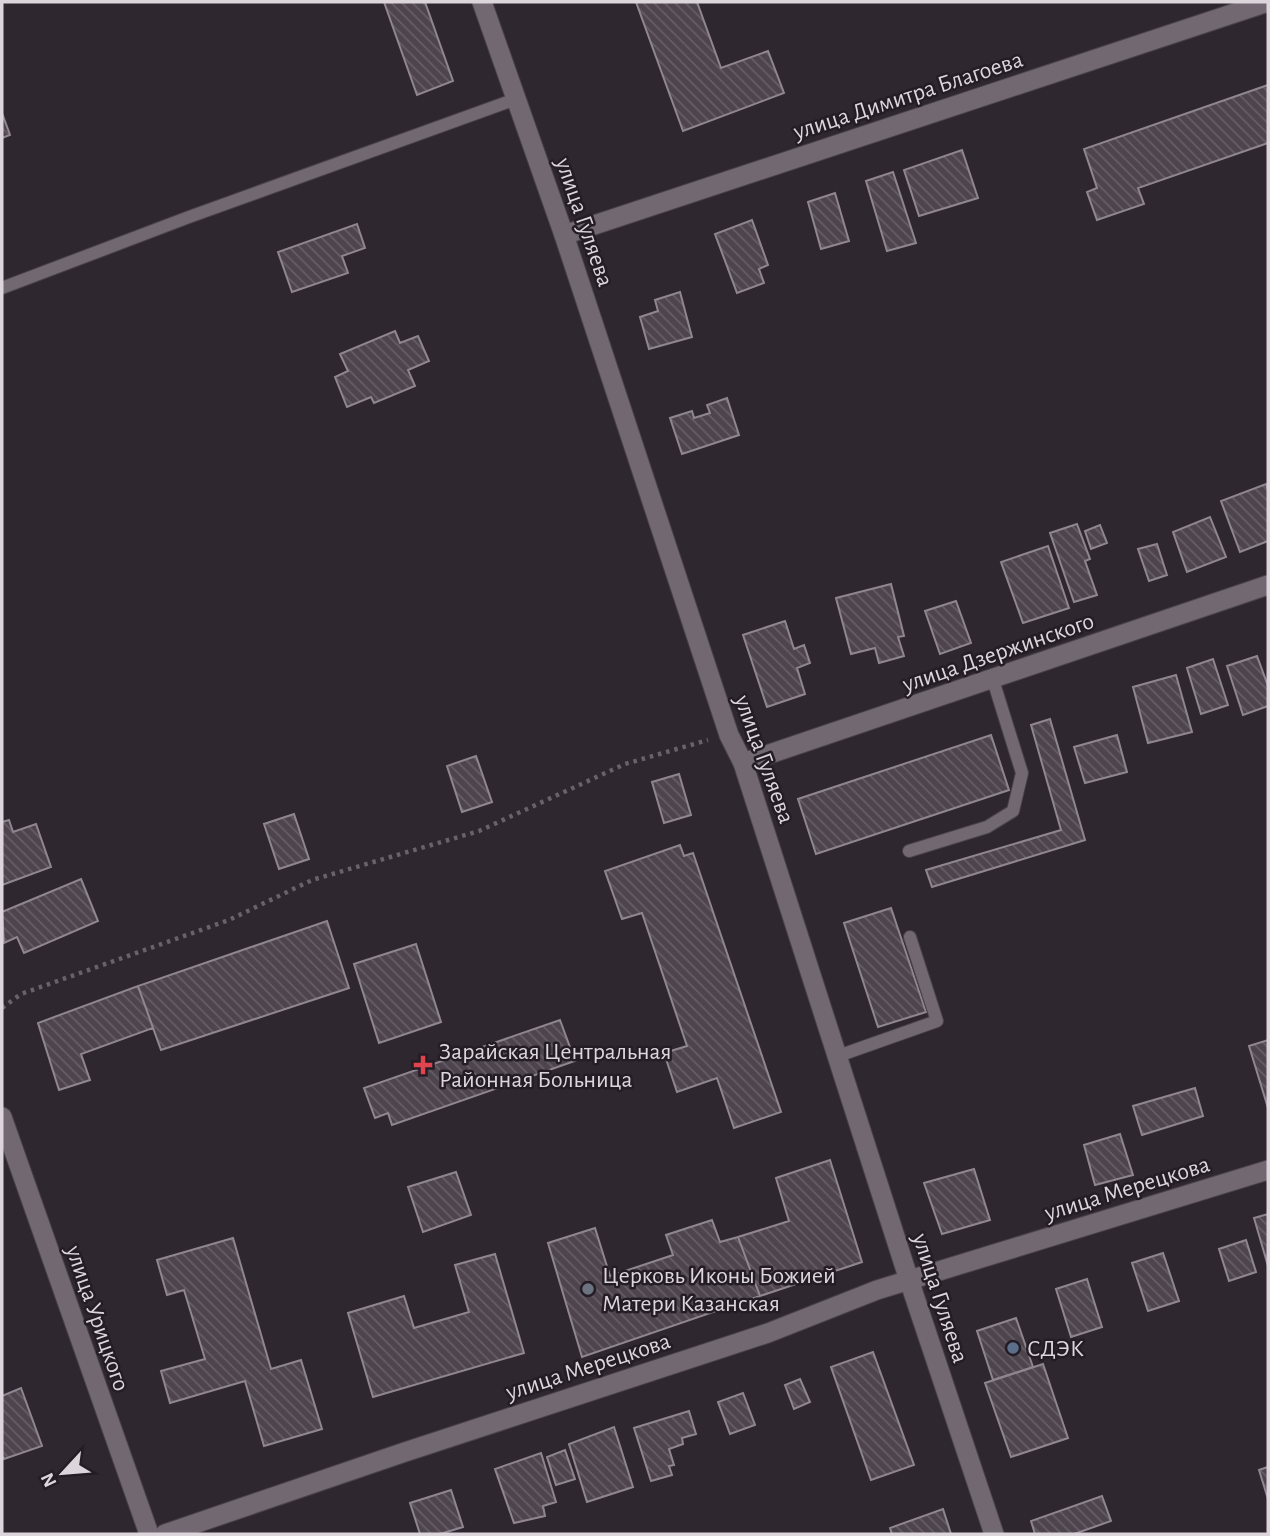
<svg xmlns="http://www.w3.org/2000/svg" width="1270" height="1536" font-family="'Alegreya Sans',sans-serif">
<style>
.building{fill:url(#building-back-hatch);stroke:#908691;stroke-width:2}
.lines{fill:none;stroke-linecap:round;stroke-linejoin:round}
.service-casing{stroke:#4a434a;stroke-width:14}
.minor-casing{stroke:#4a434a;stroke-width:21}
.tertiary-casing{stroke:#4a434a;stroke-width:21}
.secondary-casing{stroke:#4a434a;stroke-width:21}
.path{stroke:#696269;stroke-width:4.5;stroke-dasharray:3.5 5;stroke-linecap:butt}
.service{stroke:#716872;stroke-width:12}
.minor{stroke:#716872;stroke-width:19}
.tertiary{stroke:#716872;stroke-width:19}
.secondary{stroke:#716872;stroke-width:19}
.health-dot{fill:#e0444e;stroke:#251d26;stroke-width:2.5}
.worship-dot{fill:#6b7280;stroke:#251d26;stroke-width:2.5}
.service-dot{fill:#5c6f8a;stroke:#251d26;stroke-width:2.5}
.labels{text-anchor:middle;stroke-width:5;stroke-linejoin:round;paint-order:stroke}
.street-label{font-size:24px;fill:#dcd6dc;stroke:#251d26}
.poi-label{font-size:24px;fill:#dcd6dc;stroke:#251d26;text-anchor:start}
</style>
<defs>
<pattern id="building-back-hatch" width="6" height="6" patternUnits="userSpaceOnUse" patternTransform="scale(1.75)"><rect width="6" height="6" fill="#4d444d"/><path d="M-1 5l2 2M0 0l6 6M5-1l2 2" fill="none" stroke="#665e66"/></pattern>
</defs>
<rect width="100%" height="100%" fill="#2f272f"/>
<path class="building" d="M384,2h41l28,79 -36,14z
M636,2h61l24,66 47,-17 16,42 -101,38z
M1268,85v58l-130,45 6,16 -47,16 -10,-28 10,-4 -13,-39z
M2,113l8,22 -8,3z
M962,150l16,48 -59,18 -15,-46z
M893,172l23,71 -29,8 -21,-70z
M835,193l14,48 -28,8 -13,-47z
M752,220l16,45 -9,4 5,14 -27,10 -22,-59z
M357,224l8,24 -23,8 6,17 -56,19 -14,-40z
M680,292l12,45 -43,12 -9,-32 18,-6 -3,-11z
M395,331l5,12 18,-7 11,25 -21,9 7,16 -41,17 -3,-6 -24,10 -12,-30 13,-6 -8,-17z
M727,398l12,37 -57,19 -12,-36 22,-7 2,7 16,-5 -3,-8z
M1266,484l2,6v51l-28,11 -19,-51z
M1210,517l16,40 -39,15 -14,-40z
M1077,524l13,35 -5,2 12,34 -23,7 -24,-69z
M1100,525l7,18 -16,6 -6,-18z
M1157,544l10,31 -18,6 -11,-32z
M1048,546l21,62 -46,15 -22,-61z
M891,584l13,52 -6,1 6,19 -25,7 -4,-15 -24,6 -15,-56z
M956,601l15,42 -31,11 -15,-43z
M785,621l9,28 10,-4 6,18 -13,5 8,26 -38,13 -24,-72z
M1257,656l11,30v20l-25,9 -16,-49z
M1213,659l15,46 -27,9 -14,-46z
M1176,675l16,57 -44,11 -15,-56z
M1050,719l35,121 -153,47 -6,-17 135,-40 -30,-105z
M991,735l18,55 -193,64 -18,-55z
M1117,735l10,37 -42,11 -11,-36z
M476,756l16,46 -30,10 -15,-46z
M679,774l12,41 -27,8 -12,-41z
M294,814l15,45 -30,10 -15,-45z
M9,820l4,12 23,-8 15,43 -49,18v-63z
M680,845l4,11 9,-3 88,259 -47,16 -17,-50 -40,14 -13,-39 23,-7 -45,-133 -20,6 -17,-48z
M81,879l17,42 -74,32 -7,-16 -13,6 -2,-31z
M891,908l35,104 -48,15 -34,-104z
M327,921l22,67 -188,62 -23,-64z
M416,944l25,78 -62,21 -25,-79z
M138,986l15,42 -72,26 9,26 -31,10 -21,-67z
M560,1020l15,41 -183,64 -4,-12 -13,5 -11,-30z
M1268,1040v68l-19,-62z
M1195,1088l8,28 -61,19 -9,-29z
M1120,1134l13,41 -38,10 -11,-40z
M830,1160l32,102 -102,34 -22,-59 51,-16 -13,-43z
M974,1169l16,51 -48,14 -18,-51z
M456,1172l15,43 -48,17 -15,-45z
M1268,1214v52l-14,-48z
M712,1220l8,22 18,-5 22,59 -178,61 -34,-114 47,-15 15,48 63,-21 -7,-20z
M233,1238l38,131 30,-9 21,69 -58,17 -19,-65 -75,22 -9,-32 44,-12 -21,-69 -17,5 -10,-35z
M1246,1240l10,32 -27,9 -10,-32z
M1163,1253l16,48 -31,10 -16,-48z
M495,1254l29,99 -151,44 -25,-84 56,-17 10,32 55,-16 -14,-47z
M1087,1279l15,48 -31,10 -15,-48z
M1016,1318l17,49 -40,13 -16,-49z
M873,1352l41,113 -43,15 -40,-113z
M1043,1364l25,74 -57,19 -26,-74z
M800,1379l10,23 -16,7 -9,-24z
M21,1388l21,58 -38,13 -2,-4v-59z
M743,1393l12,32 -25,9 -12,-32z
M689,1411l7,23 -14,4 1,6 -14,5 5,16 -5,1 3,9 -21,6 -17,-53z
M614,1427l19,60 -46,15 -18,-58z
M565,1450l10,29 -19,6 -9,-28z
M541,1453l15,49 -13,4 2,10 -31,7 -19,-54z
M1268,1467v32l-9,-29z
M451,1490l12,37 -23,7h-20l-10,-31z
M1102,1496l9,25 -37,13h-39l-4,-13z
M943,1509l8,25h-59l-2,-6z"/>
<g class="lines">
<defs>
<path id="service" d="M2,288l187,-71 327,-118
M909,851l78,-24 26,-16 9,-38 -29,-93
M838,1056l99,-35 -27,-84"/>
<path id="minor" d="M482,2l82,233 165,500 14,28 166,517 85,254"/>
<path id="tertiary" d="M564,235l704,-233
M743,763l525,-178
M165,1534l237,-81 366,-120 109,-43 391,-120"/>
<path id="secondary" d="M2,1117l147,417"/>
</defs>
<use href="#service" class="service-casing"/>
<use href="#minor" class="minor-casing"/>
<use href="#tertiary" class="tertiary-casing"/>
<use href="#secondary" class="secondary-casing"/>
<path class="path" d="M2,1008l19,-14 208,-74 83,-40 167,-49 146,-67 83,-24"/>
<use href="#service" class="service"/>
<use href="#minor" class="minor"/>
<use href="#tertiary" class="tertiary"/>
<use href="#secondary" class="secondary"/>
</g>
<path class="health-dot" d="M419.5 1054.5h7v7h7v7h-7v7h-7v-7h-7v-7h7z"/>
<circle class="worship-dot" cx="588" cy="1289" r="7"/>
<circle class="service-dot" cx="1013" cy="1348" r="7"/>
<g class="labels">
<g class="street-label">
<text transform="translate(908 95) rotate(-18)" y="8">улица Димитра Благоева</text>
<text transform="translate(585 222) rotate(71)" y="8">улица Гуляева</text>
<text transform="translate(998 652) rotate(-19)" y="8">улица Дзержинского</text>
<text transform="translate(765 759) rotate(70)" y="8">улица Гуляева</text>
<text transform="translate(1127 1188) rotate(-17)" y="8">улица Мерецкова</text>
<text transform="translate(941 1298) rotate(72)" y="8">улица Гуляева</text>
<text transform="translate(98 1318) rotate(71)" y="8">улица Урицкого</text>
<text transform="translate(588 1366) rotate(-18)" y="8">улица Мерецкова</text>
</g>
<g class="poi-label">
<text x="439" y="1059">Зарайская Центральная<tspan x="439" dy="28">Районная Больница</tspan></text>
<text x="602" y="1283">Церковь Иконы Божией<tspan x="602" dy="28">Матери Казанская</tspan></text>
<text x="1027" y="1356">СДЭК</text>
</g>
</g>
<rect width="1270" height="1536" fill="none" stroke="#dcd6dc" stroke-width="7"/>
<g transform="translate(63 1473) rotate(244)" stroke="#251d26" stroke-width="5" paint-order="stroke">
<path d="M0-5L12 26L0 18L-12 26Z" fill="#dcd6dc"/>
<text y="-10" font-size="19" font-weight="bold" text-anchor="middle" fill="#dcd6dc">N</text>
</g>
</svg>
